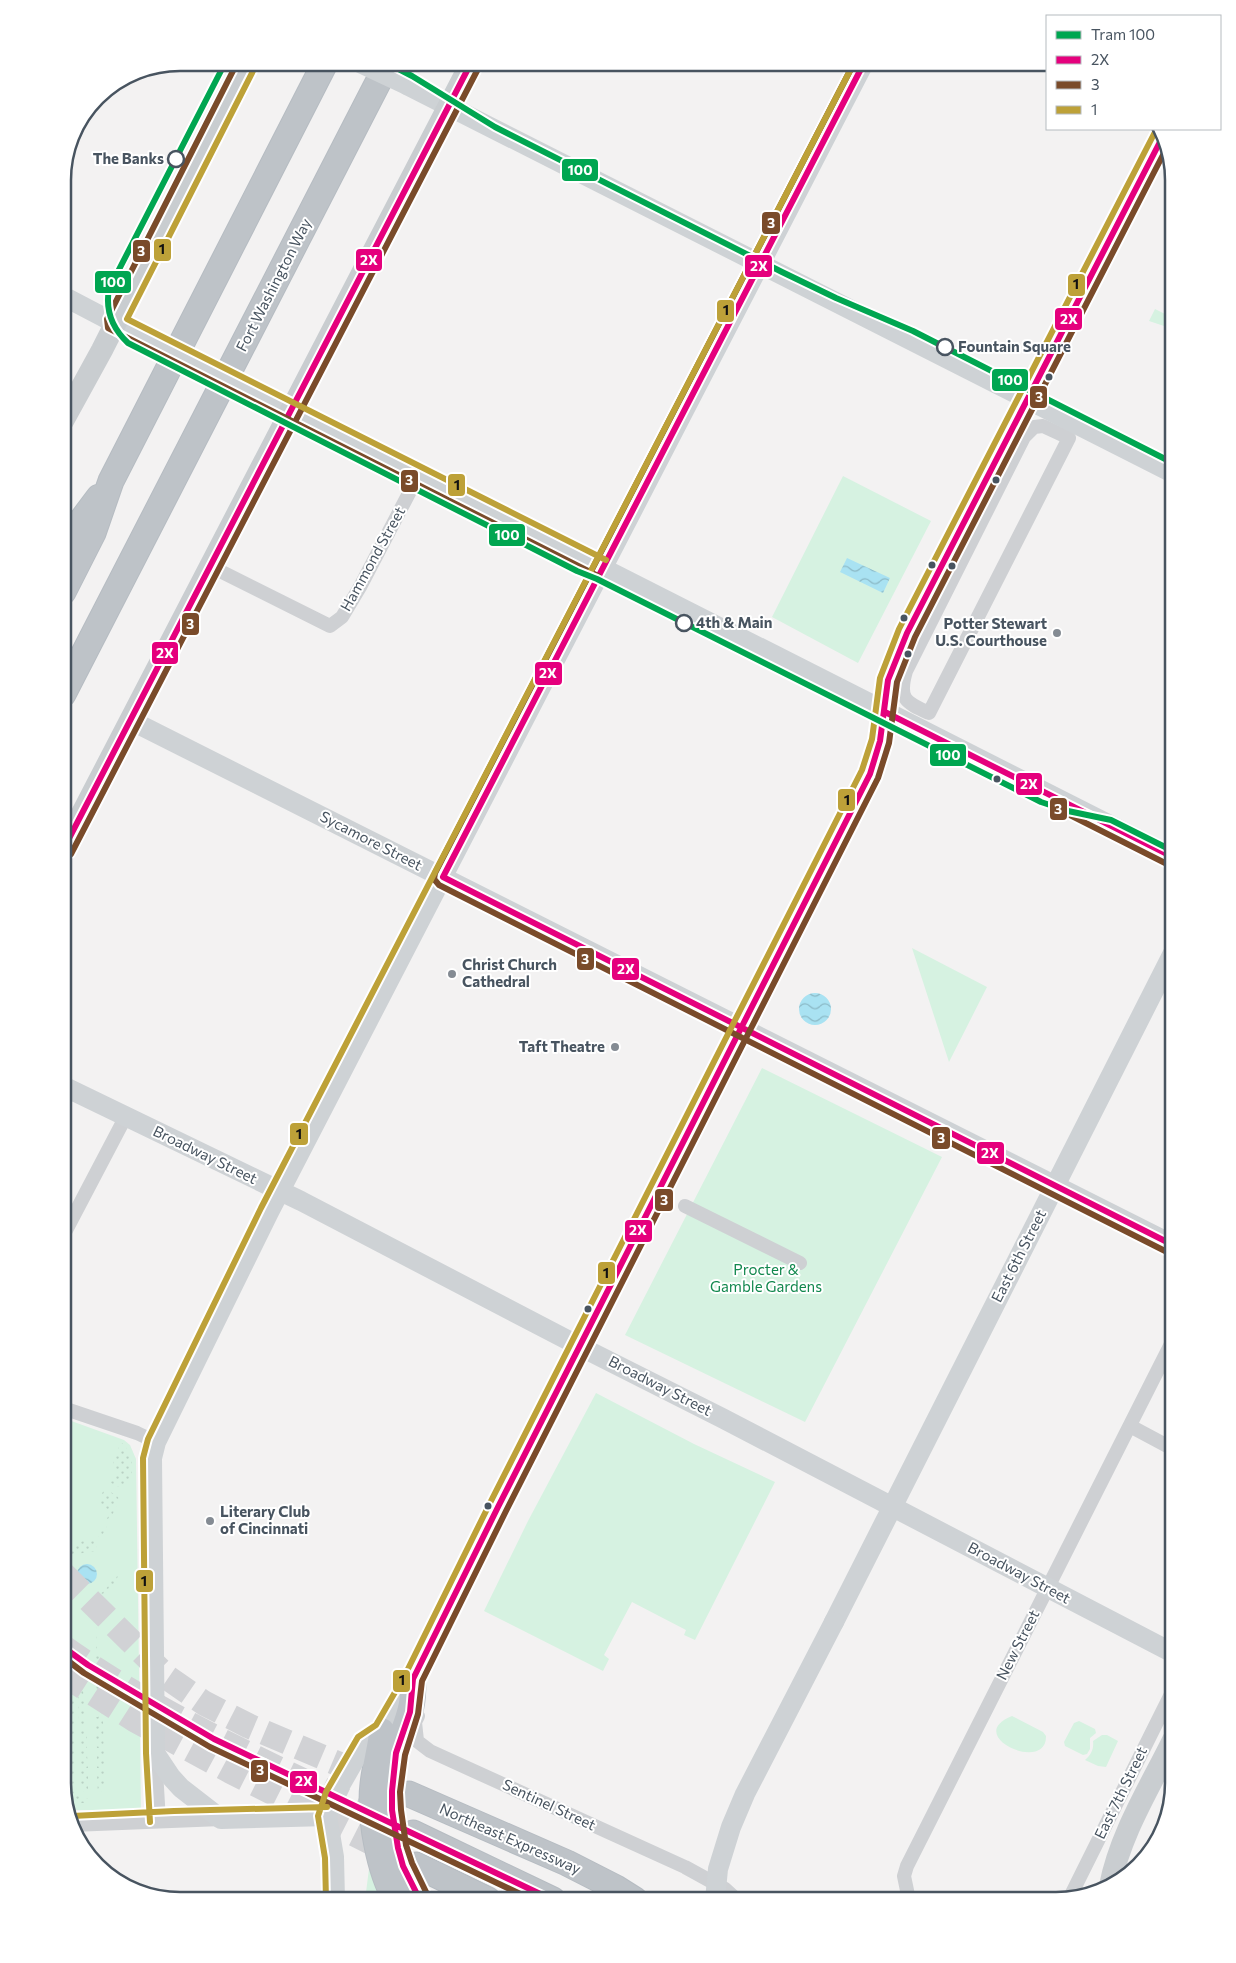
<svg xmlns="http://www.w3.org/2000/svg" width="1236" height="1963" font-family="Commissioner,sans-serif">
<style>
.green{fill:#d6f2e1}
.garden{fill:url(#garden-dots)}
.water{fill:url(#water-waves)}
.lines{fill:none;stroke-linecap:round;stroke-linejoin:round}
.highway-tunnel{stroke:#d1d2d5;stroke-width:25;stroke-dasharray:25 12;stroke-linecap:butt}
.highway-casing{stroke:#b6bcc2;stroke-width:27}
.street{stroke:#ced0d3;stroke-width:14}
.secondary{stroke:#ced2d5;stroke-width:20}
.primary{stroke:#c9cdd0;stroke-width:22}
.highway{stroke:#bec3c8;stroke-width:25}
.secondary-bridge{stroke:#ced2d5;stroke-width:20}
.bus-1-casing{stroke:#fff;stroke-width:10}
.bus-2-casing{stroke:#fff;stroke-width:10}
.bus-3-casing{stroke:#fff;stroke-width:10}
.bus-1{stroke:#e5007d;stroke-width:6}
.bus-2{stroke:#7a4b2a;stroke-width:6}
.bus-3{stroke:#bda138;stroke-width:6}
.tram-1-casing{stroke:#fff;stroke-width:10}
.tram-1{stroke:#00a651;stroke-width:6}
.stop-dot{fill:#fff;stroke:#485460;stroke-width:2.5}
.bus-dot{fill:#485460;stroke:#fff;stroke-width:2}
.poi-dot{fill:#848b93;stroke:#fff;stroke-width:2}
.labels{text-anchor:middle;stroke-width:4;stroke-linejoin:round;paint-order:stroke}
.stop-label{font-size:15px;font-weight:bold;fill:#485460;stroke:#fff;text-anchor:start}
.street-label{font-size:15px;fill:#485460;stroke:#fff}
.poi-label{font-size:15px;font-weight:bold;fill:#485460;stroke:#fff;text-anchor:end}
.park-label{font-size:15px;fill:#12884e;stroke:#fff}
.rim{fill:none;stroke:#485460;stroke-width:2.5}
.line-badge{stroke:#fff;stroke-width:2}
.badge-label{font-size:14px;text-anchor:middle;font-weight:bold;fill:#fff}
.pale-badge-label{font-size:14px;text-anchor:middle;font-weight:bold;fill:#111}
</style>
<defs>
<pattern id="garden-dots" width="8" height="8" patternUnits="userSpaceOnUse" patternTransform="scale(1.25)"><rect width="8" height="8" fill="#d6f2e1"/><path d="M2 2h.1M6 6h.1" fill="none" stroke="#b9d1c4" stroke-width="1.8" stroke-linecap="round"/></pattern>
<pattern id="water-waves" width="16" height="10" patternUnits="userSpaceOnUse" patternTransform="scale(1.25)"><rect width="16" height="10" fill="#a9e2f2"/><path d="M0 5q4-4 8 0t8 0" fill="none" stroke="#8cbac7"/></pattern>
</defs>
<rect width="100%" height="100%" fill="#f3f2f2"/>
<path class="green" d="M1155,309l18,9v11l-24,-8z
M843,476l88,45 -73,142 -86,-46z
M912,948l75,39 -38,75z
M762,1068l180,89 -137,265 -180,-87z
M596,1393l98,51 81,38 -80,158 -11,-5 2,-5 -54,-28 -28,53 5,4 -6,12 -119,-60 44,-90z
M63,1418l61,22 6,5 6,14 5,351h-72l-6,-28z
M1012,1716l31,16 3,4c1,38 -84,0 -34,-20z
M1079,1721l16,8 1,4 -6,5v11l-3,5 -4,1 -18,-9 -1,-4 10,-19z
M1102,1735h5l11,6 -12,26 -8,-1 -13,-6c6,-5 9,-11 8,-19z
M374,1867l13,33h-22l4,-31z"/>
<path class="garden" d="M122,1443c12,11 14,32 3,44l-4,1 -14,-7 8,-7c-4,-11 0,-22 7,-31z
M105,1488l13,9 1,4 -18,37 -3,-2 13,-25 -14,-8z
M92,1539l6,4 -4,9c-21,-2 -39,19 -24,37l-4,4 -3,-5v-30l16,-16z
M111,1576h7c-5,13 -14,19 -19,30 -5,9 -2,33 -2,44h-2l-1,-53c10,-4 16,-10 17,-21z
M77,1655h7l1,17h-2v5l2,1v12l-2,1 3,19h-2v6l2,1v12h-2v6l3,1v12h-2v7h2l1,13h-3v6h3v20l-3,-1 -4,-5z
M101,1655l4,132 -7,8 -1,-20 3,-1v-6h-3v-13h2v-7h-2l-1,-12h3l-1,-6 -2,-1v-12h2v-6l-2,-1 -1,-12h2v-7h-2l1,-19h-1l-1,-16z
M67,1656l7,1 2,131 2,7 10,4v4h-21l-4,-20h8l-2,-46h-6v-75h4z"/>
<path class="water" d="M847,558l43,20 -7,15 -43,-21z
M799 1009a16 16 0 1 1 32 0a16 16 0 1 1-32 0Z
M77 1574a10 10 0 1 1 20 0a10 10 0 1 1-20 0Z"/>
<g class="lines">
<path class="highway-tunnel" d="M63,1574l105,104 36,25 45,23 144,61
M63,1647c102,72 216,122 328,175
M63,1674l72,46 95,51 164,83"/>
<defs>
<path id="highway" d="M63,545l36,-48
M63,592l30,-59 18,-52 214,-418
M63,694l325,-631
M413,1679c0,9 0,18 -2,27 -3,16 -11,31 -15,47 -10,51 -3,103 24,147
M382,1731c-2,18 -7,35 -9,53 -4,33 6,87 23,116
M409,1794l158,69 49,25 19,12
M413,1833l140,67
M416,1865l72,35"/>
</defs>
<use href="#highway" class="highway-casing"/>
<path class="street" d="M1043,426l26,12 -140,275c-24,-11 -31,-14 -23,-42l118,-234 10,-10z
M210,566l120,60 12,-9 18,-30 58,-111
M685,1206l115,57
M63,1236l63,-120
M63,1408l74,25 19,9
M1130,1426l43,23
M418,1716l-3,6 2,19 13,10 255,116 40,22 12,11
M155,1754l4,67
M72,1825l149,-6
M1070,1897l103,-207
M909,1900l-5,-24 3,-10 266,-526"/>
<path class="secondary" d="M407,85l766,388
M63,296l84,44
M251,390l922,467
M130,720l1043,525
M63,1086l238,115 280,146 141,71 451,235
M834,1622l339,-669
M327,1816l-106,3 -40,-31 -10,-11 -16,-24 -3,-295 4,-16 113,-230 595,-1149
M335,1900l-1,-43 -7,-41 7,-20 31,-54 17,-11 31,-52 85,-172 372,-733c15,-33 11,-53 17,-87 3,-19 12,-36 20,-54 85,-166 170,-332 256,-497"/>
<path class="primary" d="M63,421l39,-71 145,-287
M63,850l408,-787
M1110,1886c10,-52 40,-99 63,-146"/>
<use href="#highway" class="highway"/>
<path class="secondary-bridge" d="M360,63l47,22
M147,340l104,50
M715,1900l3,-31 13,-42 14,-33 89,-172"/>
<defs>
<path id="bus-1" d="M885,712l288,145
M63,850l408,-787
M443,877l421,-814
M443,877l730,368
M63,1647l25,18 126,74 339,161
M420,1900l-17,-34 -5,-18 -6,-38v-19l4,-38 14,-41 3,-33 85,-172 372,-733 10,-33 8,-61 19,-47 256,-497"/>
<path id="bus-2" d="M237,63l-130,256 1,9 490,248
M854,63l-419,810 -1,6 5,6 730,368
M881,720l288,145
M71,854l408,-787
M63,1657l21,16 126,74 323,153
M428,1896l-16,-33 -6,-18 -5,-35 -1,-18 5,-37 13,-41 4,-33 84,-170 372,-733 11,-35 8,-61 18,-45 251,-488"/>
<path id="bus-3" d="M255,67l-128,252 479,241
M72,1816l102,-5 153,-4
M150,1822l-4,-69 -3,-295 5,-19 113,-231 593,-1145
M326,1900l-1,-42 -7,-42 8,-24 32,-55 18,-12 29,-50 85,-172 372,-733 10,-31 8,-61 19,-49 256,-497"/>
</defs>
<use href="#bus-1" class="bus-1-casing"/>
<use href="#bus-2" class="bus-2-casing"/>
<use href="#bus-3" class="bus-3-casing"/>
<use href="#bus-1" class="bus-1"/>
<use href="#bus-2" class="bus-2"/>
<use href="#bus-3" class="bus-3"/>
<defs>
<path id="tram-1" d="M225,63l-116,226c-4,22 3,39 19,54l449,228 20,8 444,223 27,9 43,9 62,31
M387,63l25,13 83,51 287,145 54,26 77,33 260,132"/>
</defs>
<use href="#tram-1" class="tram-1-casing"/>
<use href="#tram-1" class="tram-1"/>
</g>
<g class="stop-dot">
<circle cx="176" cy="159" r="8"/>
<circle cx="945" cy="347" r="8"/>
<circle cx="684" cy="623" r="8"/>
</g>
<g class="bus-dot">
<circle cx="1049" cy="377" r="4.5"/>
<circle cx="996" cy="480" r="4.5"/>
<circle cx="932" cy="565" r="4.5"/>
<circle cx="952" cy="566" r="4.5"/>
<circle cx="904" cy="618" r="4.5"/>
<circle cx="908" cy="654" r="4.5"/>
<circle cx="997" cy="779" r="4.5"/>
<circle cx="588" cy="1309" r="4.5"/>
<circle cx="488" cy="1506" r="4.5"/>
</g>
<g class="poi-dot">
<circle cx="1057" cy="633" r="5"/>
<circle cx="452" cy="974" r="5"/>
<circle cx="615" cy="1047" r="5"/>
<circle cx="210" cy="1521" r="5"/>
</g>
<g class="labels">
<g class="stop-label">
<text x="164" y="164" text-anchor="end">The Banks</text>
<text x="958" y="352">Fountain Square</text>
<text x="696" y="628">4th &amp; Main</text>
</g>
<g class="street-label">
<text transform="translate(274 285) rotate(-63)" y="5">Fort Washington Way</text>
<text transform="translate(373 559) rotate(-61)" y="5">Hammond Street</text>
<text transform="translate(371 841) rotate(27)" y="5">Sycamore Street</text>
<text transform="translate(205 1155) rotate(26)" y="5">Broadway Street</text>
<text transform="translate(1019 1256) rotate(-63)" y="5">East 6th Street</text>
<text transform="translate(660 1386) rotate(27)" y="5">Broadway Street</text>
<text transform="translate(1019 1573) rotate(28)" y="5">Broadway Street</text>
<text transform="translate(1018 1645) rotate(-63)" y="5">New Street</text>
<text transform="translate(1121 1793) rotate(-64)" y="5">East 7th Street</text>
<text transform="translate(549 1805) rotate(25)" y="5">Sentinel Street</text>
<text transform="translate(510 1839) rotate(24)" y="5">Northeast Expressway</text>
</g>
<g class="poi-label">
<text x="1047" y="629">Potter Stewart<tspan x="1047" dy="17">U.S. Courthouse</tspan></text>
<text x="462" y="970" text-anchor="start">Christ Church<tspan x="462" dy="17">Cathedral</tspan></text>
<text x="605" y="1052">Taft Theatre</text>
<text x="220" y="1517" text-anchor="start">Literary Club<tspan x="220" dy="17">of Cincinnati</tspan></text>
</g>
<g class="park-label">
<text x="766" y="1275">Procter &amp;<tspan x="766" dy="17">Gamble Gardens</tspan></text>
</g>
</g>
<path d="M0 0H1236V1963H0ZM180 71H1056A109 109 0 0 1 1165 180V1783A109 109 0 0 1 1056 1892H180A109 109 0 0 1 71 1783V180A109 109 0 0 1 180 71Z" fill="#fff" fill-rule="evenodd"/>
<path class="rim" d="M180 71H1056A109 109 0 0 1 1165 180V1783A109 109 0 0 1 1056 1892H180A109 109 0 0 1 71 1783V180A109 109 0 0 1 180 71Z"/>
<g class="line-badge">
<rect x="561" y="158" width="38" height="24" rx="5" fill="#00a651"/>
<rect x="761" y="211" width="20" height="24" rx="5" fill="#7a4b2a"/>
<rect x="153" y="238" width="19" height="24" rx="5" fill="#bda138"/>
<rect x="132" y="239" width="19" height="24" rx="5" fill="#7a4b2a"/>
<rect x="355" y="248" width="28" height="24" rx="5" fill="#e5007d"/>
<rect x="744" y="254" width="29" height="24" rx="5" fill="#e5007d"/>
<rect x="94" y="270" width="38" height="24" rx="5" fill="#00a651"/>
<rect x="1067" y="273" width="19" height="24" rx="5" fill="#bda138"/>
<rect x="716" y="299" width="19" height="24" rx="5" fill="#bda138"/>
<rect x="1054" y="307" width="29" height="24" rx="5" fill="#e5007d"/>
<rect x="991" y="368" width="38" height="24" rx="5" fill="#00a651"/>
<rect x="1029" y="385" width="19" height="24" rx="5" fill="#7a4b2a"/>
<rect x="400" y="469" width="19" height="24" rx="5" fill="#7a4b2a"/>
<rect x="447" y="473" width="19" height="24" rx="5" fill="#bda138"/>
<rect x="488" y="523" width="38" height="24" rx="5" fill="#00a651"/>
<rect x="181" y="612" width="19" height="24" rx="5" fill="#7a4b2a"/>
<rect x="151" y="641" width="28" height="24" rx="5" fill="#e5007d"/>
<rect x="534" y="661" width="29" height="25" rx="5" fill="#e5007d"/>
<rect x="929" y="743" width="38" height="24" rx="5" fill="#00a651"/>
<rect x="1015" y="772" width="28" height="24" rx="5" fill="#e5007d"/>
<rect x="837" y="788" width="19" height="24" rx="5" fill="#bda138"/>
<rect x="1049" y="797" width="19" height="24" rx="5" fill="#7a4b2a"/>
<rect x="576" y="947" width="19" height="24" rx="5" fill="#7a4b2a"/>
<rect x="611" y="957" width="29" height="24" rx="5" fill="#e5007d"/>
<rect x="289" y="1122" width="20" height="24" rx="5" fill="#bda138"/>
<rect x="931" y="1126" width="20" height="24" rx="5" fill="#7a4b2a"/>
<rect x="976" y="1141" width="29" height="24" rx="5" fill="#e5007d"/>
<rect x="654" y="1188" width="20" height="24" rx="5" fill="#7a4b2a"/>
<rect x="624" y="1219" width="29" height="24" rx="5" fill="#e5007d"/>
<rect x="597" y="1261" width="19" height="24" rx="5" fill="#bda138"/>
<rect x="135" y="1569" width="19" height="24" rx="5" fill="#bda138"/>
<rect x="392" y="1669" width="19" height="24" rx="5" fill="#bda138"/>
<rect x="250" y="1759" width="19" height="24" rx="5" fill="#7a4b2a"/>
<rect x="289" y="1770" width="29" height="24" rx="5" fill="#e5007d"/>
</g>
<g class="badge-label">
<text x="580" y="175">100</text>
<text x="771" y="228">3</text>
<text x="141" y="256">3</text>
<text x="369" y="265">2X</text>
<text x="759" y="271">2X</text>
<text x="113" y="287">100</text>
<text x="1069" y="324">2X</text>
<text x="1010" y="385">100</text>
<text x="1039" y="402">3</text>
<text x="409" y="485">3</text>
<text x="507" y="540">100</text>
<text x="190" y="629">3</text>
<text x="165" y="658">2X</text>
<text x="548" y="678">2X</text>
<text x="948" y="760">100</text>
<text x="1029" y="789">2X</text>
<text x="1058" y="814">3</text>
<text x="585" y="964">3</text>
<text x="626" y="974">2X</text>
<text x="941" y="1143">3</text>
<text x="990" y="1158">2X</text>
<text x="664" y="1205">3</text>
<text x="638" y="1235">2X</text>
<text x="260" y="1775">3</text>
<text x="304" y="1786">2X</text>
</g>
<g class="pale-badge-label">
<text x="162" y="254">1</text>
<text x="1076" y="289">1</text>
<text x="726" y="315">1</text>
<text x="457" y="490">1</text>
<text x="847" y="805">1</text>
<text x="299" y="1139">1</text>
<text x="606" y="1278">1</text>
<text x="144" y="1586">1</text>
<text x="402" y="1685">1</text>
</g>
<rect x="1046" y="15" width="175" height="115" fill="#ffffff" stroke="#b6bbbf"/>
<rect x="1056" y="31" width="25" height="8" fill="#00a651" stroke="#b6bbbf"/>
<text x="1091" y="40" font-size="15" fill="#485460">Tram 100</text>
<rect x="1056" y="56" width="25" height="8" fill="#e5007d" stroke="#b6bbbf"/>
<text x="1091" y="65" font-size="15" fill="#485460">2X</text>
<rect x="1056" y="81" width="25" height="8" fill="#7a4b2a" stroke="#b6bbbf"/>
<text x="1091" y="90" font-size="15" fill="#485460">3</text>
<rect x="1056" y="106" width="25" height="8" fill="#bda138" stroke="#b6bbbf"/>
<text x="1091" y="115" font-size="15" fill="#485460">1</text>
</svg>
